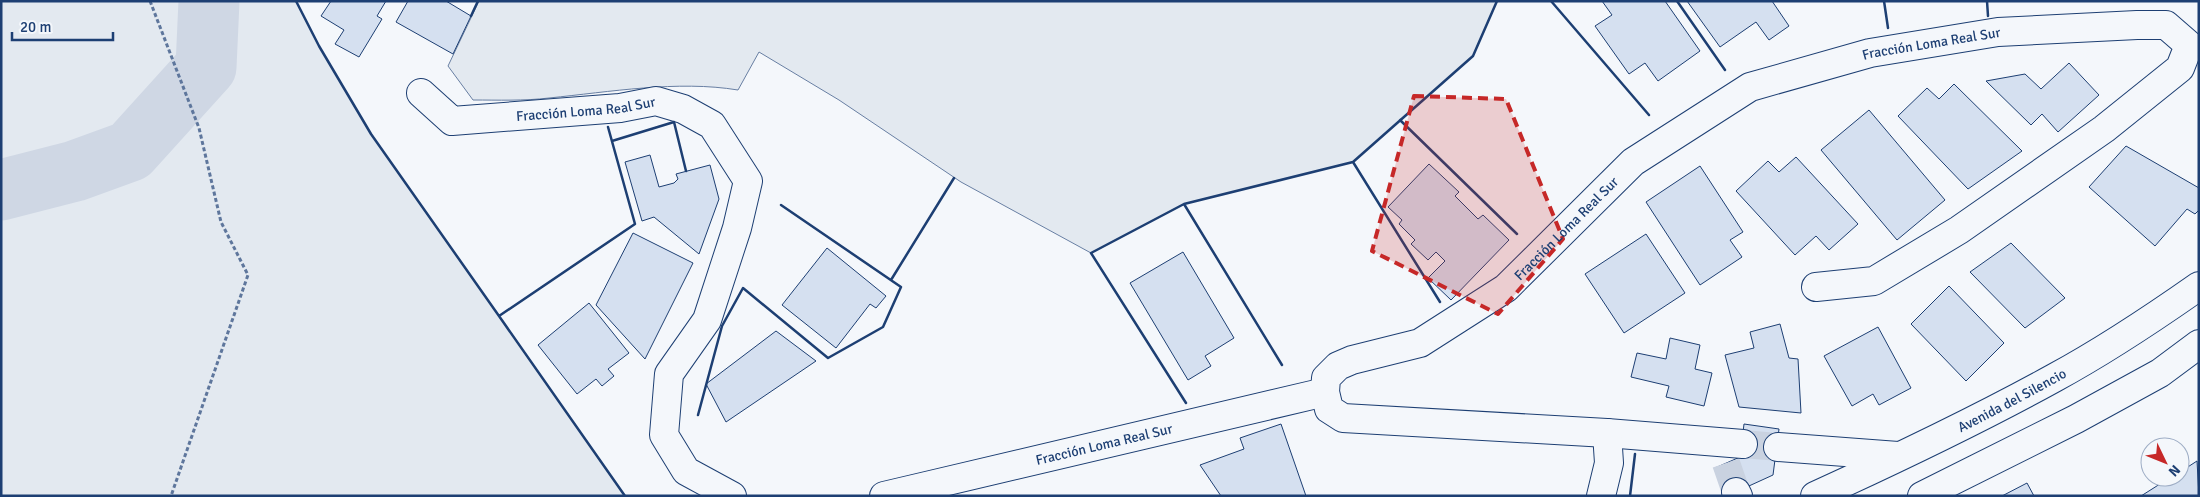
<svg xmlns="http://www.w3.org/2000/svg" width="2200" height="497" font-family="Signika,sans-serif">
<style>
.green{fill:#e3e9f0;stroke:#687fa3}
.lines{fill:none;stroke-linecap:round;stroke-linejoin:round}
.river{stroke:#cfd7e4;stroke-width:61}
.building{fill:#d5e0f0;stroke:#1d3f73}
.minor-tunnel{stroke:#c9d2e0;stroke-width:28;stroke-dasharray:28 14;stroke-linecap:butt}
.minor-casing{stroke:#1d3f73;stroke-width:30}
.path{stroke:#5e769c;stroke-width:3;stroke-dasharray:4 2.5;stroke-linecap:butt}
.minor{stroke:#f4f7fb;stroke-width:28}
.wall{stroke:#1d3f73;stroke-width:2.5}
.marked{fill:#c62828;fill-opacity:0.2;stroke:#c62828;stroke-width:4;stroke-dasharray:10 6;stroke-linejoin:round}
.labels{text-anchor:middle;stroke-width:4;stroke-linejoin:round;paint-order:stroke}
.street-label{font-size:14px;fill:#1d3f73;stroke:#f4f7fb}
</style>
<rect width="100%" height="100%" fill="#f4f7fb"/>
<path class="green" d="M1,1h295l23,45 52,88 254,362h-624z
M479,1h1018l-24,55 -120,106 -169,42 -93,49 -130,-71 -122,-82 -80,-48 -21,38c-60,-10 -129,2 -189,8 -25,3 -51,2 -76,2l-25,-34z"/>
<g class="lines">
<path class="river" d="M1,190l74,-19 55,-20 76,-84 3,-66"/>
</g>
<path class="building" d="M331,1h55l-9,15 5,3 -23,38 -24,-13 9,-14 -23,-14z
M408,1h38l25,15 -18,38 -57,-32z
M1602,1h63l35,50 -42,30 -13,-18 -16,11 -34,-48 17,-11z
M1687,1h85l17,25 -20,14 -13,-18 -36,25z
M2069,63l30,32 -41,37 -16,-18 -11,11 -45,-44 39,-7 16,15z
M1954,84l68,67 -54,38 -70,-73 29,-28 12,11z
M1869,110l76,90 -48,40 -76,-90z
M2126,146l73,42v22l-4,4 -8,-5 -32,37 -66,-59z
M650,155l9,32 15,-4 4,-4 -2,-5 34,-9 9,34 -20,55 -45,-37 -12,4 -17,-59z
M1796,157l62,67 -29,26 -13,-14 -21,19 -59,-64 32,-30 11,11z
M1429,164l30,28 -4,4 23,23 5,-4 26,25 -58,60 -23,-22 17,-17 -9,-9 -8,8 -17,-16 4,-4 -16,-16 3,-4 -14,-13z
M1700,166l43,66 -13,8 12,17 -42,28 -54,-83z
M633,233l60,30 -48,96 -49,-54z
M1646,234l39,59 -61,40 -39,-59z
M2011,243l54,55 -40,30 -55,-56z
M827,248l59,48 -10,12 -6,-4 -34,44 -54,-43z
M1183,252l51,86 -29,18 6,10 -23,14 -58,-97z
M1949,286l55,57 -38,38 -55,-57z
M589,303l40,50 -21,16 6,7 -12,10 -6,-7 -19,15 -39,-49z
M1780,324l9,34 9,1 3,54 -62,-6 -14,-52 29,-7 -4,-16z
M1878,327l33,61 -32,17 -6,-11 -21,12 -28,-50z
M776,331l40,30 -90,61 -20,-38z
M1670,338l30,7 -5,24 17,4 -8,33 -38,-9 3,-11 -38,-9 6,-24 29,6z
M1281,424l25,72h-85l-21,-31 44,-16 -4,-11z
M1744,424l35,5 -6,46 -46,21 -12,-28 25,-11z
M2197,461l2,35h-58l30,-19h9v-5z
M2027,483l7,13h-32z"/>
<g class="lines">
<path class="minor-tunnel" d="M1743,444l35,3
M1726,463l10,29"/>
<defs>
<g id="minor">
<path id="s1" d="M421,93l31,28 168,-13 36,-7 27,8 29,16 36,56 -11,47 -30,92 -38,54 -5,61 22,36 46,25"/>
<path id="s2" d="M1743,444l-136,-11 -264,-15 -14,-9 -4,-17 1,-14 12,-12 14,-6 68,-17 86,-55 127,-126 117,-75 120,-34 128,-21 139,-7h29l23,20 -9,23 -76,61 -145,101 -85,51 -58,6"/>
<path d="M1778,447l120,9"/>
<path d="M1736,492l2,4"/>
<path id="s3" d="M884,496l441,-104"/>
<path d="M1601,496l8,-33 -2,-30"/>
<path id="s4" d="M1815,496c81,-37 161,-75 239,-118 50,-27 98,-59 145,-92"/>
<path d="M1922,496l154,-77 84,-46 39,-29"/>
</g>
</defs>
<use href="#minor" class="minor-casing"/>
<path class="path" d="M150,1l49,127 22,94 27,53 -77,221"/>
<use href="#minor" class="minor"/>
<path class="wall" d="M296,1l23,45 52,88 128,182
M1551,1l98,114
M1677,1l48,69
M1884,1l4,27
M1987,1l1,15
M471,16l7,-15
M1400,120l117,114
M608,127l27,97 -136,92 126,180
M612,141l62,-19 12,49
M1353,162l87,140
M1184,204l98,161
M891,280l63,-102
M1186,403l-95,-150 93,-49 169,-42 120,-106 24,-55
M698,415l24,-89 21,-38 85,70 55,-31 18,-40 -120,-82
M1630,496l5,-42"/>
</g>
<path class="marked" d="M1414,96l92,3 57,140 -65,75 -126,-63z"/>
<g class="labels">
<g class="street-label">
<text dy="5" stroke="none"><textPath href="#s2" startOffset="1158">Fracción Loma Real Sur</textPath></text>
<text dy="5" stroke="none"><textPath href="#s1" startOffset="176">Fracción Loma Real Sur</textPath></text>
<text dy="5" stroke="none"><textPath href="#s2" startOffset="738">Fracción Loma Real Sur</textPath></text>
<text dy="5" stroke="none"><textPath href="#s4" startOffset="219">Avenida del Silencio</textPath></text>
<text dy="5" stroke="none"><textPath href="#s3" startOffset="226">Fracción Loma Real Sur</textPath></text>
</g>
</g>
<rect width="2200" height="497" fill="none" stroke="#1d3f73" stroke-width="5"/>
<g transform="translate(2165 462) rotate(133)"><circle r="24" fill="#f4f7fb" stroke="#9eadc5"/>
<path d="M0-4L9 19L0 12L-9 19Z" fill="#c62828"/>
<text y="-8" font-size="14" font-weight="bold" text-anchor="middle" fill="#1d3f73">N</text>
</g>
<path d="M12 32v8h101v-8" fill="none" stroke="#1d3f73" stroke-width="2.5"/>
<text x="20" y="32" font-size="15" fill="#1d3f73" stroke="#f4f7fb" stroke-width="4" paint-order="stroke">20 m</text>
</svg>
